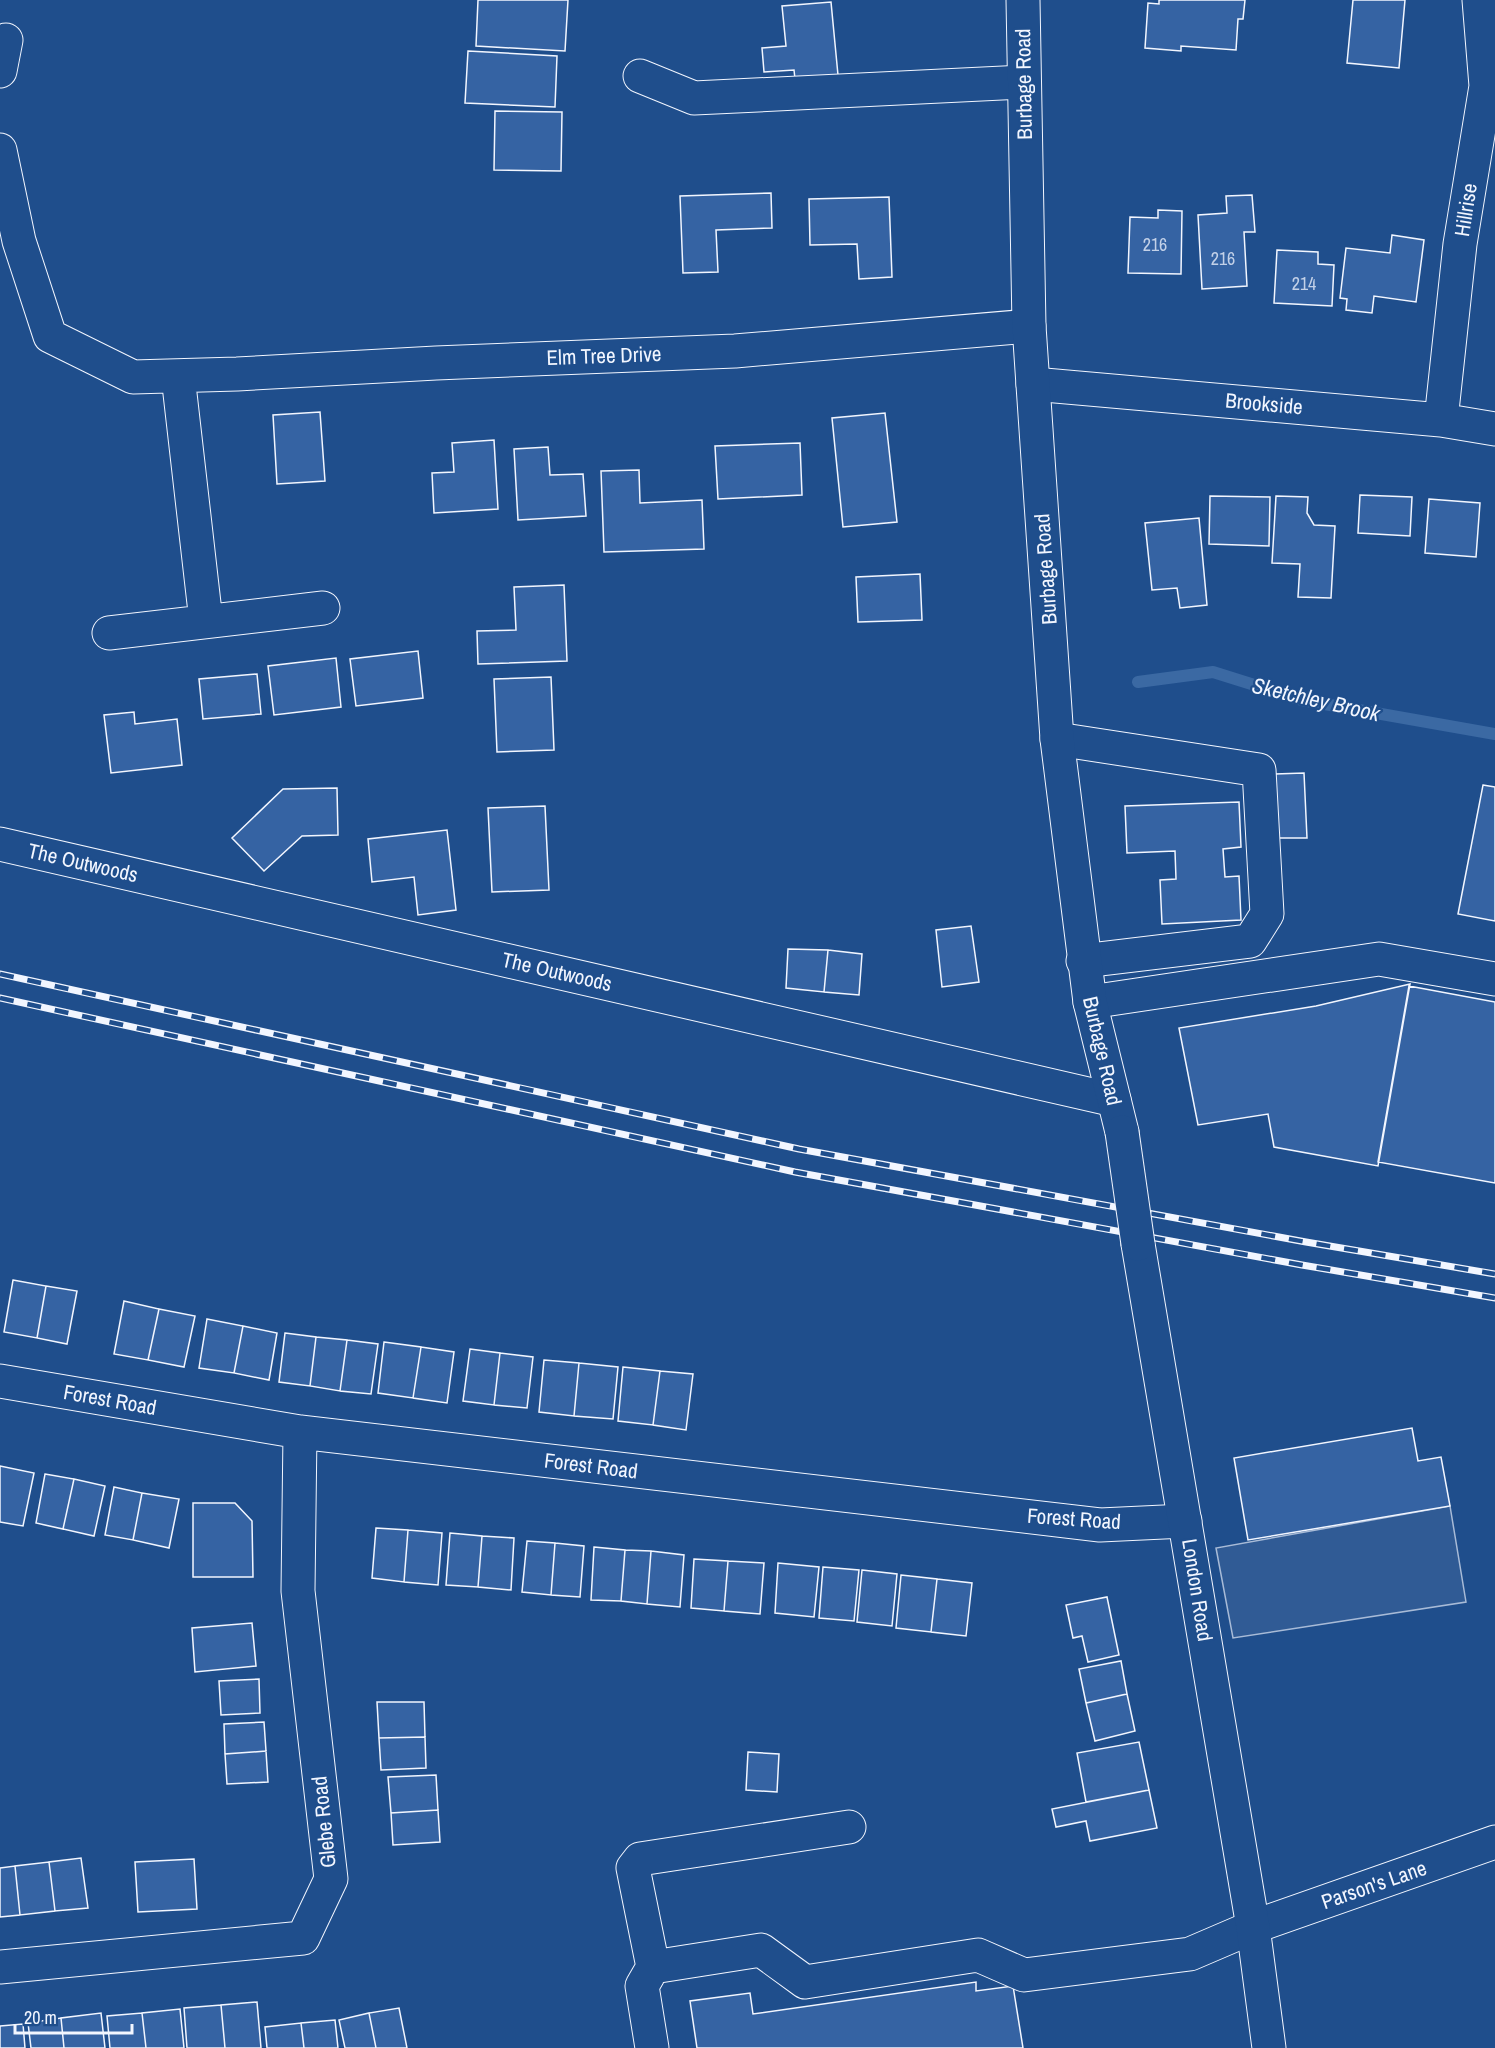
<svg xmlns="http://www.w3.org/2000/svg" width="1495" height="2048" font-family="'Archivo Narrow',sans-serif">
<style>
.parking{fill:#305b95;stroke:#a8bbd7;stroke-width:1.5}
.lines{fill:none;stroke-linecap:round;stroke-linejoin:round}
.stream{stroke:#3b69a3;stroke-width:12}
.building{fill:#3563a3;stroke:#f2f6ff;stroke-width:1.5}
.minor-casing{stroke:#f2f6ff;stroke-width:35}
.major-casing{stroke:#f2f6ff;stroke-width:35}
.minor{stroke:#1f4e8c;stroke-width:33}
.major{stroke:#1f4e8c;stroke-width:33}
.rail-casing{stroke:#f2f6ff;stroke-width:7}
.rail{stroke:#1f4e8c;stroke-width:4.5;stroke-dasharray:14;stroke-linecap:butt}
.major-bridge-casing{stroke:#f2f6ff;stroke-width:35;stroke-linecap:butt}
.major-bridge{stroke:#1f4e8c;stroke-width:33}
.labels{text-anchor:middle;stroke-width:4.5;stroke-linejoin:round;paint-order:stroke}
.number-label{font-size:18px;fill:#c3d1e8}
.street-label{font-size:21px;fill:#f2f6ff;stroke:#1f4e8c}
.water-label{font-size:22px;font-style:italic;fill:#f2f6ff;stroke:#1f4e8c}
</style>
<rect width="100%" height="100%" fill="#1f4e8c"/>
<path class="parking" d="M1450,1506l16,96 -233,36 -17,-90z"/>
<g class="lines">
<path class="stream" d="M1138,682l75,-10 89,28 193,34"/>
</g>
<path class="building" d="M478,0h90l-3,51 -89,-5z
M1159,0h86l-2,19h-5l-2,31 -55,-4v5l-36,-3 3,-45 11,1z
M1353,0h52l-6,68 -52,-5z
M831,2l7,73 -43,4 -1,-9 -30,2 -2,-24 24,-2 -4,-40z
M468,51l89,5 -2,51 -90,-4z
M495,111l67,1 -1,59 -67,-1z
M771,193l1,35 -56,2 2,42 -35,1 -3,-77z
M1252,195l3,37h-11l3,54 -45,3 -4,-74 29,-2 -1,-17z
M889,197l3,80 -33,2 -2,-35 -47,1 -1,-46z
M1158,210l24,1 -1,63 -53,-1 2,-56 28,1z
M1392,235l32,5 -8,62 -42,-6 -2,17 -26,-3 1,-11 -7,-1 6,-50 44,5z
M1277,250l41,2v12l16,1 -2,41 -58,-3z
M320,412l5,69 -48,3 -4,-69z
M885,413l12,109 -54,5 -11,-109z
M494,440l4,69 -64,4 -2,-40 22,-1 -2,-29z
M800,443l2,52 -84,4 -3,-53z
M548,447l2,28 33,-1 3,42 -68,4 -4,-71z
M639,470l1,33 62,-3 2,49 -100,3 -3,-81z
M1360,495l52,2 -2,39 -52,-3z
M1210,496l60,1 -1,49 -60,-2z
M1276,496l32,1 -1,16 7,12 21,1 -4,72 -33,-1 2,-33 -28,-1z
M1429,499l51,4 -4,54 -51,-4z
M1199,518l8,87 -27,3 -3,-20 -25,2 -7,-67z
M920,574l2,46 -64,2 -2,-45z
M564,585l3,76 -89,3 -1,-33 39,-1 -2,-43z
M418,651l5,47 -67,8 -6,-47z
M336,658l5,49 -67,8 -6,-49z
M257,674l4,40 -58,5 -4,-40z
M551,677l3,73 -57,2 -3,-73z
M134,712l1,12 42,-5 5,46 -71,8 -7,-58z
M1304,773l3,65h-29l-3,-64z
M1483,785l12,2v134l-37,-7z
M337,788l1,47 -36,1 -38,35 -32,-33 51,-49z
M1239,802l2,45 -18,2 2,28 14,-1 2,44 -79,4 -2,-44 16,-1 -1,-28 -48,2 -2,-47z
M545,806l4,84 -57,2 -4,-84z
M447,830l9,80 -38,5 -4,-38 -42,5 -4,-43z
M971,926l8,56 -37,5 -6,-57z
M788,949l40,1 -4,42 -38,-4z
M828,950l34,4 -3,41 -35,-3z
M1410,984l-32,182 -104,-19 -6,-33 -70,11 -19,-97 137,-22z
M1409,986l86,16v181l-117,-21z
M13,1280l33,6 -9,52 -33,-6z
M46,1286l31,5 -10,53 -30,-6z
M124,1301l35,8 -11,51 -34,-6z
M159,1309l36,7 -11,51 -36,-7z
M207,1319l36,7 -9,47 -35,-5z
M243,1326l34,7 -8,47 -35,-7z
M285,1333l31,4 -6,49 -31,-4z
M316,1337l31,3 -7,51 -30,-5z
M347,1340l31,4 -7,50 -31,-3z
M384,1342l37,5 -8,51 -35,-5z
M421,1347l33,5 -7,51 -34,-5z
M470,1349l30,4 -6,52 -31,-4z
M500,1353l33,4 -6,51 -33,-3z
M544,1360l35,3 -5,53 -35,-4z
M579,1363l39,4 -5,52 -39,-3z
M623,1367l37,4 -7,54 -35,-4z
M660,1371l33,3 -7,56 -33,-5z
M1412,1428l6,33 23,-4 9,49 -202,34 -14,-82z
M0,1466l34,7 -11,53 -23,-4z
M45,1474l29,5 -11,50 -27,-6z
M74,1479l31,7 -11,50 -31,-7z
M114,1487l28,6 -9,47 -28,-5z
M142,1493l37,6 -10,49 -36,-8z
M193,1503h42l17,18 1,56h-60z
M376,1528l32,2 -4,52 -32,-4z
M408,1530l34,3 -4,52 -34,-3z
M450,1533l32,3 -4,51 -32,-2z
M482,1536l32,2 -3,52 -33,-3z
M527,1541l28,2 -4,52 -29,-3z
M555,1543l29,3 -4,51 -29,-2z
M594,1547l31,3 -4,51 -30,-1z
M625,1550l26,1 -4,53 -26,-3z
M651,1551l33,4 -4,52 -33,-3z
M694,1559l34,2 -4,50 -33,-3z
M728,1561l36,2 -4,51 -36,-3z
M778,1563l41,4 -5,50 -39,-4z
M823,1567l36,3 -5,51 -35,-3z
M862,1570l35,4 -5,52 -35,-4z
M901,1575l36,4 -6,53 -35,-4z
M937,1579l35,4 -6,53 -35,-4z
M1107,1597l12,58 -31,7 -6,-26 -9,2 -7,-33z
M252,1623l4,43 -61,6 -3,-44z
M1121,1661l6,33 -41,9 -7,-34z
M259,1679l1,34 -39,2 -2,-34z
M1127,1694l8,37 -40,10 -9,-38z
M377,1702h47l1,35 -46,1z
M264,1722l2,29 -41,3 -1,-30z
M425,1737l1,31 -45,2 -2,-32z
M1139,1742l10,48 -63,12 -9,-49z
M266,1751l2,31 -41,2 -2,-30z
M748,1752l31,2 -2,38 -31,-2z
M436,1775l2,35 -47,3 -3,-36z
M1149,1790l8,38 -67,13 -4,-20 -30,6 -4,-18z
M438,1810l2,32 -47,3 -2,-32z
M81,1858l7,50 -33,3 -6,-49z
M194,1859l3,50 -59,3 -3,-50z
M49,1862l6,49 -35,4 -5,-49z
M15,1866l5,49 -20,2v-49z
M976,1982v9l37,-5 10,62h-326l-7,-47 60,-8 3,21z
M257,2002l4,46h-36l-4,-43z
M221,2005l4,43h-38l-3,-40z
M399,2008l8,40h-31l-7,-35z
M180,2009l4,39h-38l-4,-35z
M101,2013l4,35h-41l-3,-30z
M142,2013l4,35h-36l-3,-32z
M369,2013l7,35h-31l-6,-28z
M61,2018l3,30h-33l-3,-25z
M335,2020l3,28h-34l-3,-25z
M301,2023l3,25h-37l-2,-21z
M23,2024l2,24h-25v-22z"/>
<g class="lines">
<defs>
<path id="minor" d="M0,71l6,-31
M640,76l54,22 330,-16
M0,150l19,91 31,95 83,41 104,-3 199,-11 299,-12 294,-25
M178,376l28,245
M1033,384l408,36 54,9
M1441,420l19,-176 26,-158 -7,-86
M109,633l214,-25
M1057,739l202,31 8,144 -17,27 -167,20
M0,844l1114,256
M1090,1002l289,-43 116,20
M0,1381l300,51 800,93 85,-4
M0,1967l303,-29 28,-59 -33,-288 2,-159
M653,1967l-20,-99 7,-9 209,-32
M652,2048l-10,-62 11,-19 108,-17 44,32 173,-27 46,20 166,-21 63,-27 242,-85"/>
<path id="major" d="M1023,0l6,326 28,413 33,263 32,130
M1138,1244l115,683 16,121"/>
</defs>
<use href="#minor" class="minor-casing"/>
<use href="#major" class="major-casing"/>
<use href="#minor" class="minor"/>
<use href="#major" class="major"/>
<defs>
<path id="rail" d="M0,974l799,175 507,93 189,32
M0,998l795,174 507,93 193,33"/>
</defs>
<use href="#rail" class="rail-casing"/>
<use href="#rail" class="rail"/>
<defs>
<path id="major-bridge" d="M1122,1132l16,112"/>
</defs>
<use href="#major-bridge" class="major-bridge-casing"/>
<use href="#major-bridge" class="major-bridge"/>
</g>
<g class="labels">
<g class="number-label">
<text x="1155" y="251">216</text>
<text x="1223" y="265">216</text>
<text x="1304" y="290">214</text>
</g>
<g class="street-label">
<text transform="translate(1024 84) rotate(-91)" y="7">Burbage Road</text>
<text transform="translate(1466 210) rotate(-81)" y="7">Hillrise</text>
<text transform="translate(604 356) rotate(-2)" y="7">Elm Tree Drive</text>
<text transform="translate(1264 404) rotate(5)" y="7">Brookside</text>
<text transform="translate(1046 569) rotate(-94)" y="7">Burbage Road</text>
<text transform="translate(83 863) rotate(13)" y="7">The Outwoods</text>
<text transform="translate(557 972) rotate(13)" y="7">The Outwoods</text>
<text transform="translate(1102 1051) rotate(77)" y="7">Burbage Road</text>
<text transform="translate(110 1400) rotate(10)" y="7">Forest Road</text>
<text transform="translate(591 1466) rotate(7)" y="7">Forest Road</text>
<text transform="translate(1074 1519) rotate(4)" y="7">Forest Road</text>
<text transform="translate(1197 1590) rotate(81)" y="7">London Road</text>
<text transform="translate(324 1822) rotate(-96)" y="7">Glebe Road</text>
<text transform="translate(1374 1885) rotate(-19)" y="7">Parson's Lane</text>
</g>
<g class="water-label">
<text transform="translate(1316 699) rotate(13)" y="8">Sketchley Brook</text>
</g>
</g>
<path d="M15 2024v9h117v-9" fill="none" stroke="#f2f6ff" stroke-width="3"/>
<text x="24" y="2024" font-size="18" fill="#f2f6ff" stroke="#1f4e8c" stroke-width="4.5" paint-order="stroke">20 m</text>
</svg>
